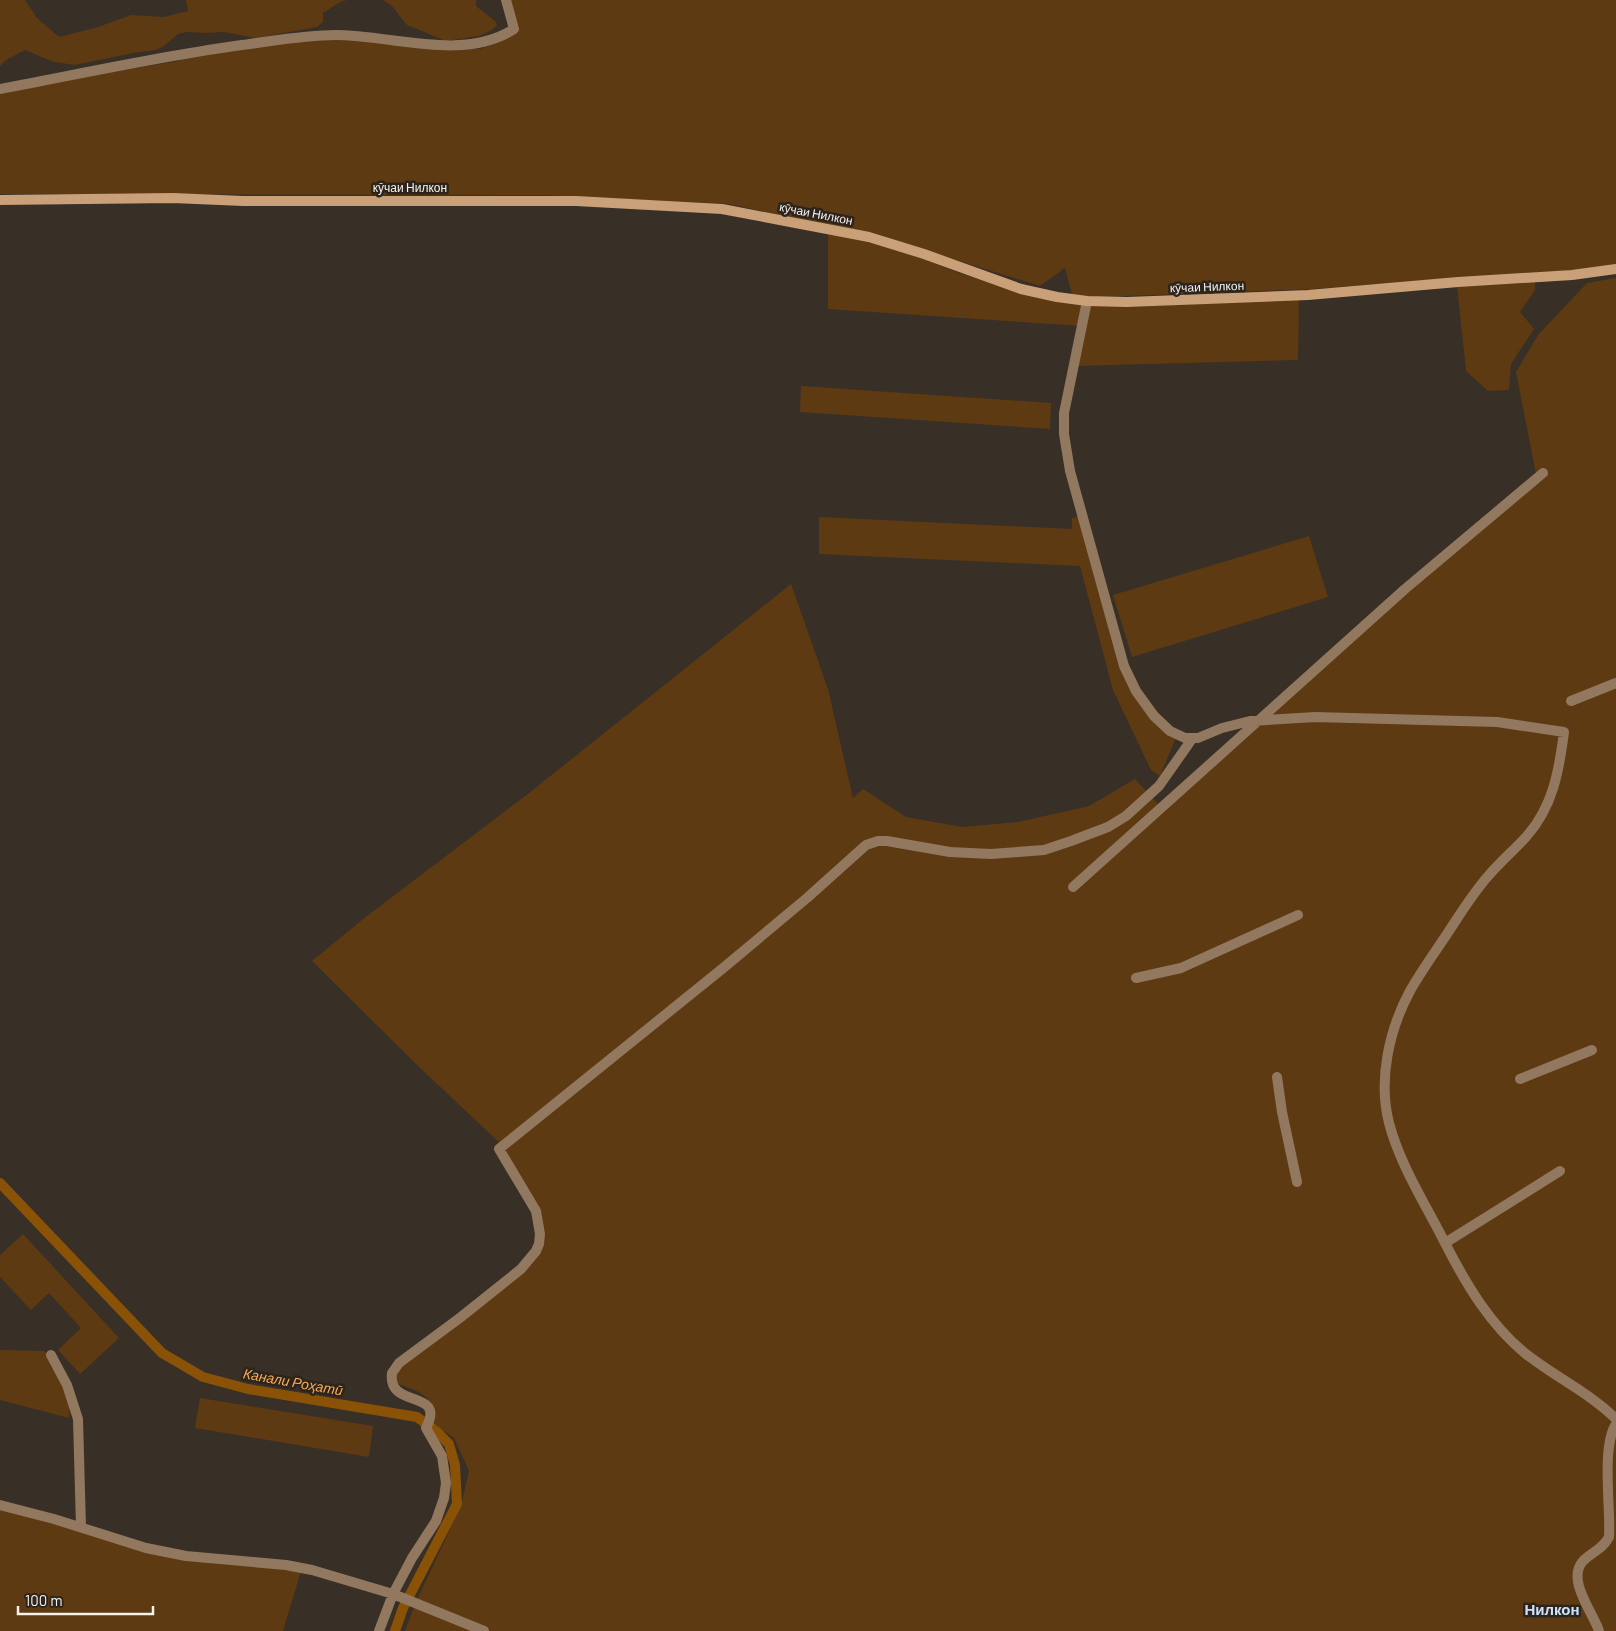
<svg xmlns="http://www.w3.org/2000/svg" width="1616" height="1631" font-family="Barlow,sans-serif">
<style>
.green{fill:#5d3a12}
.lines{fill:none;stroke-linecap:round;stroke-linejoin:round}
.canal{stroke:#8a5206;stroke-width:10}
.street{stroke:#92785f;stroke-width:10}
.secondary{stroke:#c9a077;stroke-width:10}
.labels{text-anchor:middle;stroke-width:5;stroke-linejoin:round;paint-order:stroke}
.street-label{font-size:12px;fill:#f7f1ec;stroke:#2d251c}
.water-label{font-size:14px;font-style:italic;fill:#faaa54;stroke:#2d251c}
.quarter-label{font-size:15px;font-weight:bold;fill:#cce4fb;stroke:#2d251c}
</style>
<rect width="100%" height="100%" fill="#382f26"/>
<path class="green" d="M0,0h25l12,18 22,19 39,-10 33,-12 33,2 24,-6 -2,-11h161l-7,2 -17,11v9l-6,5 -61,11 -32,-6 -19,1 -18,-1 -9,2 -14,12 -8,4 -23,3 -58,12 -21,-3 -29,-12 -19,10 -6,6z
M383,0h93v6l19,15 2,4 -5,5 -13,6 -33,5 -39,-16 -15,-19z
M506,0h1110v265l-42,5 -262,19 -239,9 -8,-30 -25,18 -169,-52 -143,-30 -188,-9 -540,-1v-104l179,-29 20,-11 133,-14 111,13h37l22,-8 12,-12z
M828,231l68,17 63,25 63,19 81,11 28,4 168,-8 -1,61 -224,6 7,-40 -253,-17z
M1616,278v1353h-1211l10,-27 46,-98 8,-35 -15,-33 -25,-17 4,-15c-8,-15 -23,-17 -37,-23l-3,-10 109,-89 41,-47 -33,-71 -7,-20 -86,-81 -105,-104 51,-42 166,-126 262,-209 37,105 25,109 10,-9 43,28 56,10 56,-5 71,-16 46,-27 23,25 379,-325 -21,-107 22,-37 49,-52z
M1535,280v10l-15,22 14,17 -23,35 -2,26 -21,1 -22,-20 -9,-85z
M801,386l250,17 -1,26 -250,-17z
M1081,516l45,163 52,54 -18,43 -9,-6 -38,-80 -33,-124 -261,-12v-37l253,12v-11z
M1309,536l19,61 -196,60 -19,-62z
M23,1234l96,104 -39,36 -22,-24 23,-22 -32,-35 -18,17 -31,-33v-22z
M0,1350l45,1 26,43 -2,24 -69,-18z
M200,1398l173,28 -4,31 -174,-29z
M0,1504l137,43 165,21 -19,63h-283z"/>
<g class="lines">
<path class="canal" d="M0,1183l162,170 41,24 45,12 169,28 20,15 12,12 6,21 2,39 -54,104 -8,23"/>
<path class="street" d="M0,89c80,-15 161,-33 242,-44 31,-4 62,-10 94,-10 56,0 127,27 178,-6l-8,-29
M1087,301l-23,112v21l6,37 54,195 12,25 18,25 16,15 15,7h13l24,-10 28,-7 65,-4 182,5 67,10c-5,39 -11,75 -38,105 -12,13 -26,25 -37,38 -17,19 -30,41 -44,62 -12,18 -25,36 -35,54 -21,39 -32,89 -21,132 11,42 37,82 56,120
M1571,701l45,-18
M1073,887l332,-298 138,-116
M1136,978l45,-10 117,-53
M1277,1077l5,35 15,70
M1520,1079l72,-29
M1560,1171l-115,72c21,41 45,82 81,111 29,23 64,39 90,65
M51,1355l16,30 11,34 3,108
M0,1505l54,14 92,29 40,8 100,9 26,5 81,24 91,37
M379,1631l14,-37 19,-36 24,-37 8,-23 2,-15 -4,-27 -16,-28c21,-40 -39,-18 -34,-55l7,-10 62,-46 60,-48 15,-18 3,-7 1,-10 -4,-23 -37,-62 223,-180 85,-71 59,-53 12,-4h9l63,11 41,2 53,-4 27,-9 37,-14 18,-11 33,-30 33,-47
M1599,1631c-6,-19 -33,-51 -16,-70 9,-9 20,-12 26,-24 2,-28 -8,-90 7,-113"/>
<path class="secondary" d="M0,200l173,-2 70,3h333l146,8 147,28 55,17 97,35 36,8 30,4 40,1 181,-7 150,-13 114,-7 44,-6"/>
</g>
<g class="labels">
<g class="street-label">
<text x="410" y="192">кӯчаи Нилкон</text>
<text transform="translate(816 214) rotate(11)" y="4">кӯчаи Нилкон</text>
<text transform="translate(1207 287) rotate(-2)" y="4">кӯчаи Нилкон</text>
</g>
<g class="water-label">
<text transform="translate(293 1382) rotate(10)" y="5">Канали Роҳатӣ</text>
</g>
<g class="quarter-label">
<text x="1552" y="1615">Нилкон</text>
</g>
</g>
<path d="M18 1606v8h135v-8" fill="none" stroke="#f7f1ec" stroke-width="2.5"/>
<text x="25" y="1606" font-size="15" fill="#f7f1ec" stroke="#2d251c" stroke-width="4" paint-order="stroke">100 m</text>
</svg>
